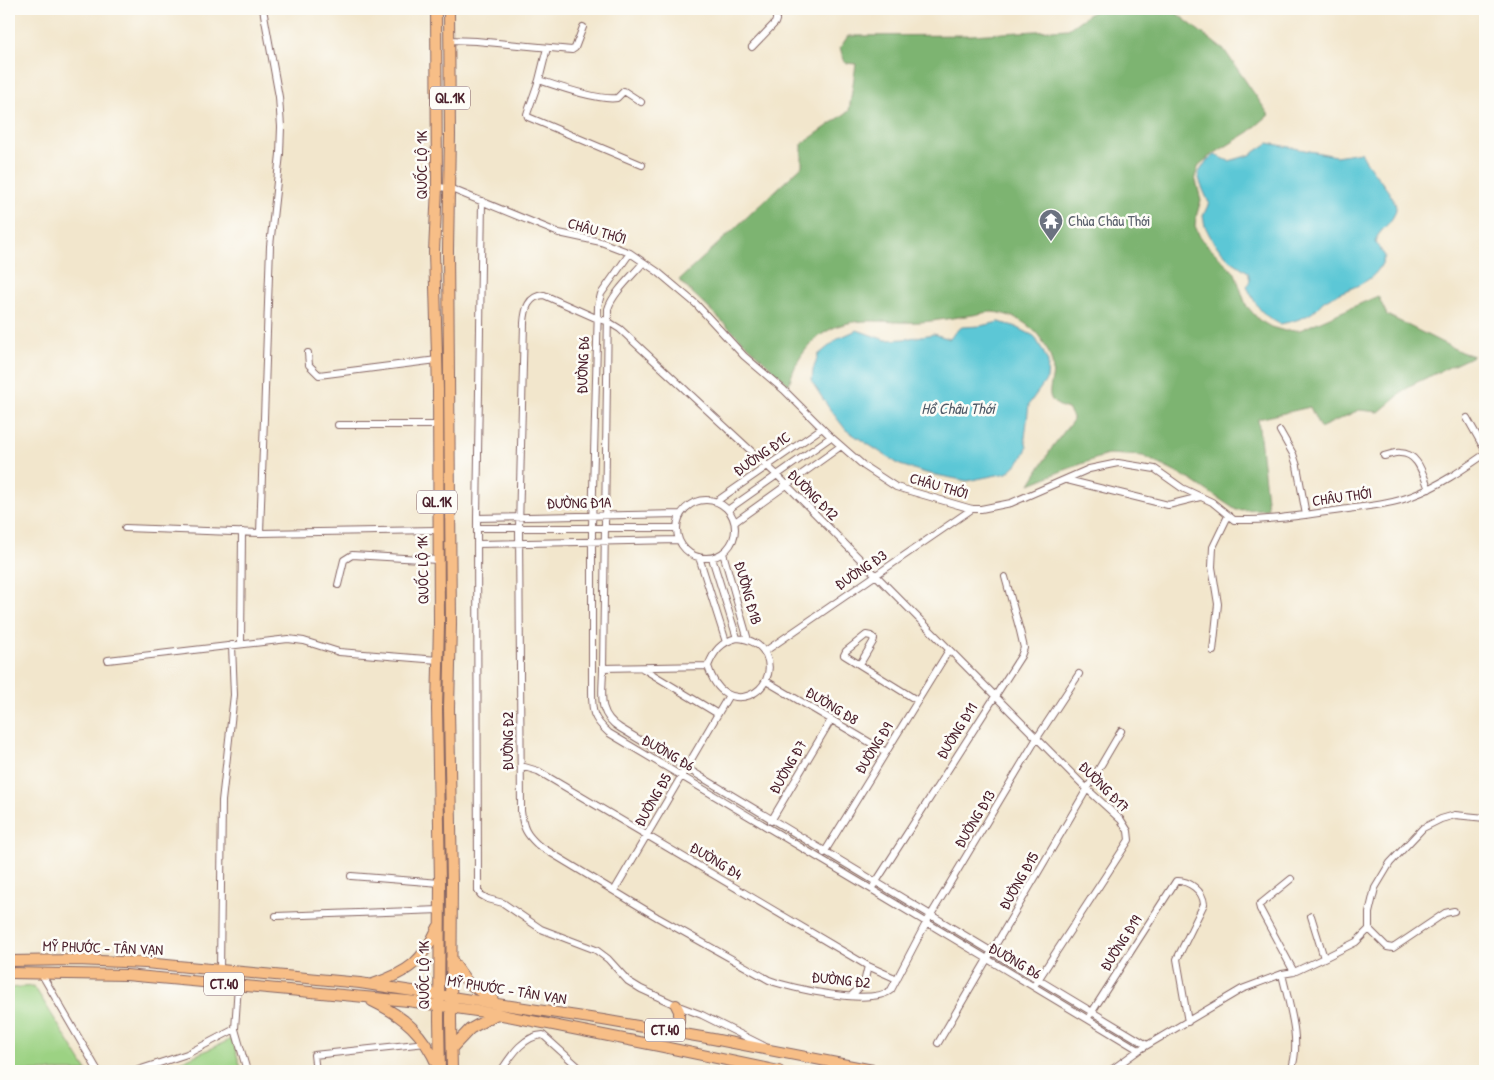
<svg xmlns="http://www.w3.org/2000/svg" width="1494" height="1080" font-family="'Patrick Hand',sans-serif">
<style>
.green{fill:#9cd283;stroke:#737857}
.forest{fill:#7db471;stroke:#646a4e}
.water{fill:#5cc7d6;stroke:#537380}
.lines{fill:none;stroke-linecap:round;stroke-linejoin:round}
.minor-casing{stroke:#856563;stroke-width:8}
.primary-casing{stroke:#856563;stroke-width:12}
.minor{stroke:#fff;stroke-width:6}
.primary{stroke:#f7be87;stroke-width:10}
.labels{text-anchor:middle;stroke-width:5;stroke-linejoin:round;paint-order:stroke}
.shield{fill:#fdfcf7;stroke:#806168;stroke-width:1}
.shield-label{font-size:14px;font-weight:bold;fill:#4a1f2b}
.street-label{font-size:15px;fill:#4a1f2b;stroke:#fdfcf7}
.worship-label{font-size:15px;fill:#5b616d;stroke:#fdfcf7;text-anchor:start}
.water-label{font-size:16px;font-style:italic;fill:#505a67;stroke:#fdfcf7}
</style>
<rect width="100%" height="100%" fill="#fdfcf7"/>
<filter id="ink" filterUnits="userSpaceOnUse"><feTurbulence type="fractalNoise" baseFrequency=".02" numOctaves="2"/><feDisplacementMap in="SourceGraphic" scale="10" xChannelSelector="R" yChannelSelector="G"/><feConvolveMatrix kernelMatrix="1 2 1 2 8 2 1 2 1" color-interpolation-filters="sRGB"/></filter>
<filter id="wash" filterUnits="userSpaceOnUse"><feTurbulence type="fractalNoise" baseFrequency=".0096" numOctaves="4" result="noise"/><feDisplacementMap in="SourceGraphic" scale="20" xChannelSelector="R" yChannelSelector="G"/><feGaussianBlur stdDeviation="1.12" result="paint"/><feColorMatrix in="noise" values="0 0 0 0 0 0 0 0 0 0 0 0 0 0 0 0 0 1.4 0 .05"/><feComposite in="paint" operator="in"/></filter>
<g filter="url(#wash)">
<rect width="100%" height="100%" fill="#f2e6cc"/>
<path class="green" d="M34,986l53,85h-78v-83z
M232,1039l10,32h-82z"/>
<path class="forest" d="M1095,10l80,2 50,39 44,64 -20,17 -39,24 -11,9 -4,12 6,23 -5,17 -1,9 6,13 34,34 11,32 13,15 12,7 14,4 15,-1 78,-34 9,19 74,37 12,4 -62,29 -32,27 -20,-2 -39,18 -10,-21 -52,12 10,90 -32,1 -45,-30 -48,-24 -34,-2 -47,17 -32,13 23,-38 20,-26v-3l-5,-8c-32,-9 -11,-25 -16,-46 -3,-13 -11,-27 -21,-35 -10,-9 -26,-15 -39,-16 -6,0 -13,2 -19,3 -17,2 -35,6 -53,7 -30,2 -61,-7 -89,7 -22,11 -37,33 -42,56l-110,-105 123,-114v-22l47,-33 7,-47 -11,-1 -5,-15 8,-12 123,-1 97,-6z"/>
<path class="water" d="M1268,143l68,13 25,-4c7,17 36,44 35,57 -2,14 -19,22 -21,33l10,14c-10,31 -37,30 -61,45 -4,3 -7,8 -11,11 -10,7 -22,10 -33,12 -20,-10 -23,-18 -33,-37l3,-7 -2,-8 -18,-12 -17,-18 -8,-16 -2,-10 6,-13 -8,-18 -3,-11 9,-14 8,-5 14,6 21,-6z
M999,322l15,4 20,10 8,13 6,13 -1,17 -18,25 -4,34 2,10 -6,12 -14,13 -40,8 -41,-8 -26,-8 -54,-35 -17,-22 -17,-26 1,-12 5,-15 21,-17 18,-8 28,10 19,-1 30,-5 16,5 5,-7 7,-5 18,-1z"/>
</g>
<g filter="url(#ink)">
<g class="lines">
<defs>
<path id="minor" d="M449,40l27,1 96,9 3,-2 8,-21
M752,47l23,-24 1,-3v-11
M547,48l-8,32c18,6 60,21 78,18l7,-7 17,11
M539,80l-12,34 1,3 114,48
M437,187l12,1 110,45 42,9 29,11 28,19 38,32 48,52 40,34 47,47 33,29 32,21 76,22h9l30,-6 78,-34 29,-6 37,6 27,19 30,14 22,18c38,1 77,-6 114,-11 21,-3 44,-5 64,-13 27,-10 50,-26 73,-42
M482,201l-5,317 1,373 3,4 7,4 15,4 38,26 55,21 12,9 20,22 13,8 35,16 26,10 62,31
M630,253l-29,41 -3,12 -6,221v160c0,24 -1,30 17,46l262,156 268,161
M643,263c-10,12 -31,31 -35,46l-5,359c0,25 -7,45 17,60l527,317
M308,353l1,12 10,10 118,-15
M1467,418l18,32
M338,425h99
M1280,431l13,23 4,12 9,49
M1384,456c5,-1 11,-4 16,-3 19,0 23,23 29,36
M1067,480l101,25 32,-8
M677 529a29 29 0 1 1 58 0a29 29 0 1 1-58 0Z
M717,501l105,-73
M729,509l102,-72
M477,518l203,-4
M735,522l106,-76
M125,528l135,5 177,-3
M477,528h200
M260,533l10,-287 10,-92 1,-27 -2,-30 -16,-88
M478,544l201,-4
M723,553l25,87
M699,557l27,85
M712,558l25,80
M338,585l6,-25 8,-5 86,5
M737,638c12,1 23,5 29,17 16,36 -42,68 -58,11 6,-15 13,-24 29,-28z
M241,644l1,-112
M1213,651l5,-47 -6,-37 1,-20 15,-31
M764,652l208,-143
M108,660l180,-21 16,2 35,11 99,8
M860,664l13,-22 1,-3 -3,-3 -5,-1 -20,16 -2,4 74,46
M603,668l105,-2
M642,668l76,46
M766,681l120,71
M521,766l17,5 330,195 29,13
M771,821l60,-101
M824,853l125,-203
M351,876l89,7
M1291,879l-32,26 1,4 34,63
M874,885l147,-229 3,-8 -4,-17 -15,-54
M614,891l115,-196
M1454,911l-9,2 -52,35 -6,-1 -18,-18v-16l6,-25 15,-25 33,-35 18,-9 14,-4 30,3
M276,916l164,-6
M1324,958l32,-16 13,-13
M220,970l2,-169 12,-106 -2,-50
M41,973l57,98
M1282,974c7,31 20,67 9,97
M1034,986l95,-146 -1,-9 -7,-11 -34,-31 -310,-314 -157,-146 -13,-8 -9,-2 -54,-24c-16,1 -19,14 -20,28l-5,205 2,283c2,17 5,23 17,34l119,72 112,63c23,9 102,26 122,10l35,-67 111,-185 42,-64
M851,996l13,-13 4,-17
M1090,1015l86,-134c13,-1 27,10 28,23l-27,55 11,63
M235,1029l12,42
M938,1043l183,-312
M135,1071l52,-17 48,-25 3,-44
M316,1071l-2,-16 112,-12
M501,1071c10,-15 22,-35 42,-36l40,36
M1110,1071l29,-21 103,-61 40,-15 12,-2 30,-14 -13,-42"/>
<path id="primary" d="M436,9l1,178 -3,65 4,138 1,234 -2,85 3,174 -1,137 1,51
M449,9l1,126 -2,115 3,374 -2,84 3,175 -1,137 1,51
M451,959l17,24 25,17
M9,961l68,-1 68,3 215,20 243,37 110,19 165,32
M9,973l117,2 282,26 89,13 162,32 120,25
M373,984c36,-12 49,-22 65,-57
M372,1001c33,16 51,32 66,66
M670,1031l9,-11v-9l-3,-6
M452,1048l18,-19 27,-15"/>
</defs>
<use href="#minor" class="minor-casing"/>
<use href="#primary" class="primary-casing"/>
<use href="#minor" class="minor"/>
<use href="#primary" class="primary"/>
</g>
</g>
<defs>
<symbol id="temple-pin" viewBox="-11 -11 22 30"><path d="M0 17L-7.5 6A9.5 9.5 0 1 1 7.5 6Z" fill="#6b7280" stroke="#fdfcf7"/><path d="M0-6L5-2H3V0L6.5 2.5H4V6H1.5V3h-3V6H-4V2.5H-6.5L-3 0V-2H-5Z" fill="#fff"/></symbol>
</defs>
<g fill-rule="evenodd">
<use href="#temple-pin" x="1037" y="207" width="28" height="38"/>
</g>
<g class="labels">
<g class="shield">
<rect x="430" y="86.5" width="40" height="23" rx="4"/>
<rect x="417" y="490.5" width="40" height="23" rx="4"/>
<rect x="204" y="972.5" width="40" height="23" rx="4"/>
<rect x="645" y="1018.5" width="40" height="23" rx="4"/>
</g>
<g class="shield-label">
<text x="450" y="103">QL.1K</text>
<text x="437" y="507">QL.1K</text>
<text x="224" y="989">CT.40</text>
<text x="665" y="1035">CT.40</text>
</g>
<g class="street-label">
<text transform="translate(422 165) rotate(-90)" y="5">QUỐC LỘ 1K</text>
<text transform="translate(597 231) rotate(16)" y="5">CHÂU THỚI</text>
<text transform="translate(583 365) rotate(-88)" y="5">ĐƯỜNG Đ6</text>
<text transform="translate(762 454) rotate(-35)" y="5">ĐƯỜNG Đ1C</text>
<text transform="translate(939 486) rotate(16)" y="5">CHÂU THỚI</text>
<text transform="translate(813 495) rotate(45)" y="5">ĐƯỜNG Đ12</text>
<text transform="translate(1342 497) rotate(-8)" y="5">CHÂU THỚI</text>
<text transform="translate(579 503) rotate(-1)" y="5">ĐƯỜNG Đ1A</text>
<text transform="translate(423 570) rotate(-91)" y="5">QUỐC LỘ 1K</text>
<text transform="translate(861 570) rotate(-34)" y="5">ĐƯỜNG Đ3</text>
<text transform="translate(748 593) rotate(74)" y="5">ĐƯỜNG Đ1B</text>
<text transform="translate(832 706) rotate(31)" y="5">ĐƯỜNG Đ8</text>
<text transform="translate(957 731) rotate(-58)" y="5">ĐƯỜNG Đ11</text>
<text transform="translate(508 741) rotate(-90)" y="5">ĐƯỜNG Đ2</text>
<text transform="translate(874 748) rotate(-58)" y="5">ĐƯỜNG Đ9</text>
<text transform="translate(668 753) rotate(30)" y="5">ĐƯỜNG Đ6</text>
<text transform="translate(788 767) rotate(-60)" y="5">ĐƯỜNG Đ7</text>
<text transform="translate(1104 787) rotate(45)" y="5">ĐƯỜNG Đ17</text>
<text transform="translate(653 800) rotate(-60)" y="5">ĐƯỜNG Đ5</text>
<text transform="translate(975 819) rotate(-59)" y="5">ĐƯỜNG Đ13</text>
<text transform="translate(716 861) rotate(31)" y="5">ĐƯỜNG Đ4</text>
<text transform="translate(1019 881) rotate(-60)" y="5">ĐƯỜNG Đ15</text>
<text transform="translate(1121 943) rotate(-57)" y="5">ĐƯỜNG Đ19</text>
<text transform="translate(103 948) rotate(2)" y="5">MỸ PHƯỚC - TÂN VẠN</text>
<text transform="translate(1015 961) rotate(30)" y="5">ĐƯỜNG Đ6</text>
<text transform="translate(424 975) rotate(-90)" y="5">QUỐC LỘ 1K</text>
<text transform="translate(841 980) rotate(6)" y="5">ĐƯỜNG Đ2</text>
<text transform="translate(507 990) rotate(9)" y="5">MỸ PHƯỚC - TÂN VẠN</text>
</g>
<g class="worship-label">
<text x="1068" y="226">Chùa Châu Thới</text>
</g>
<g class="water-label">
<text x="958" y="414">Hồ Châu Thới</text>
</g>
</g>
<rect width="1494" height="1080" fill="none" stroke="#fdfcf7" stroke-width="30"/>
</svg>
